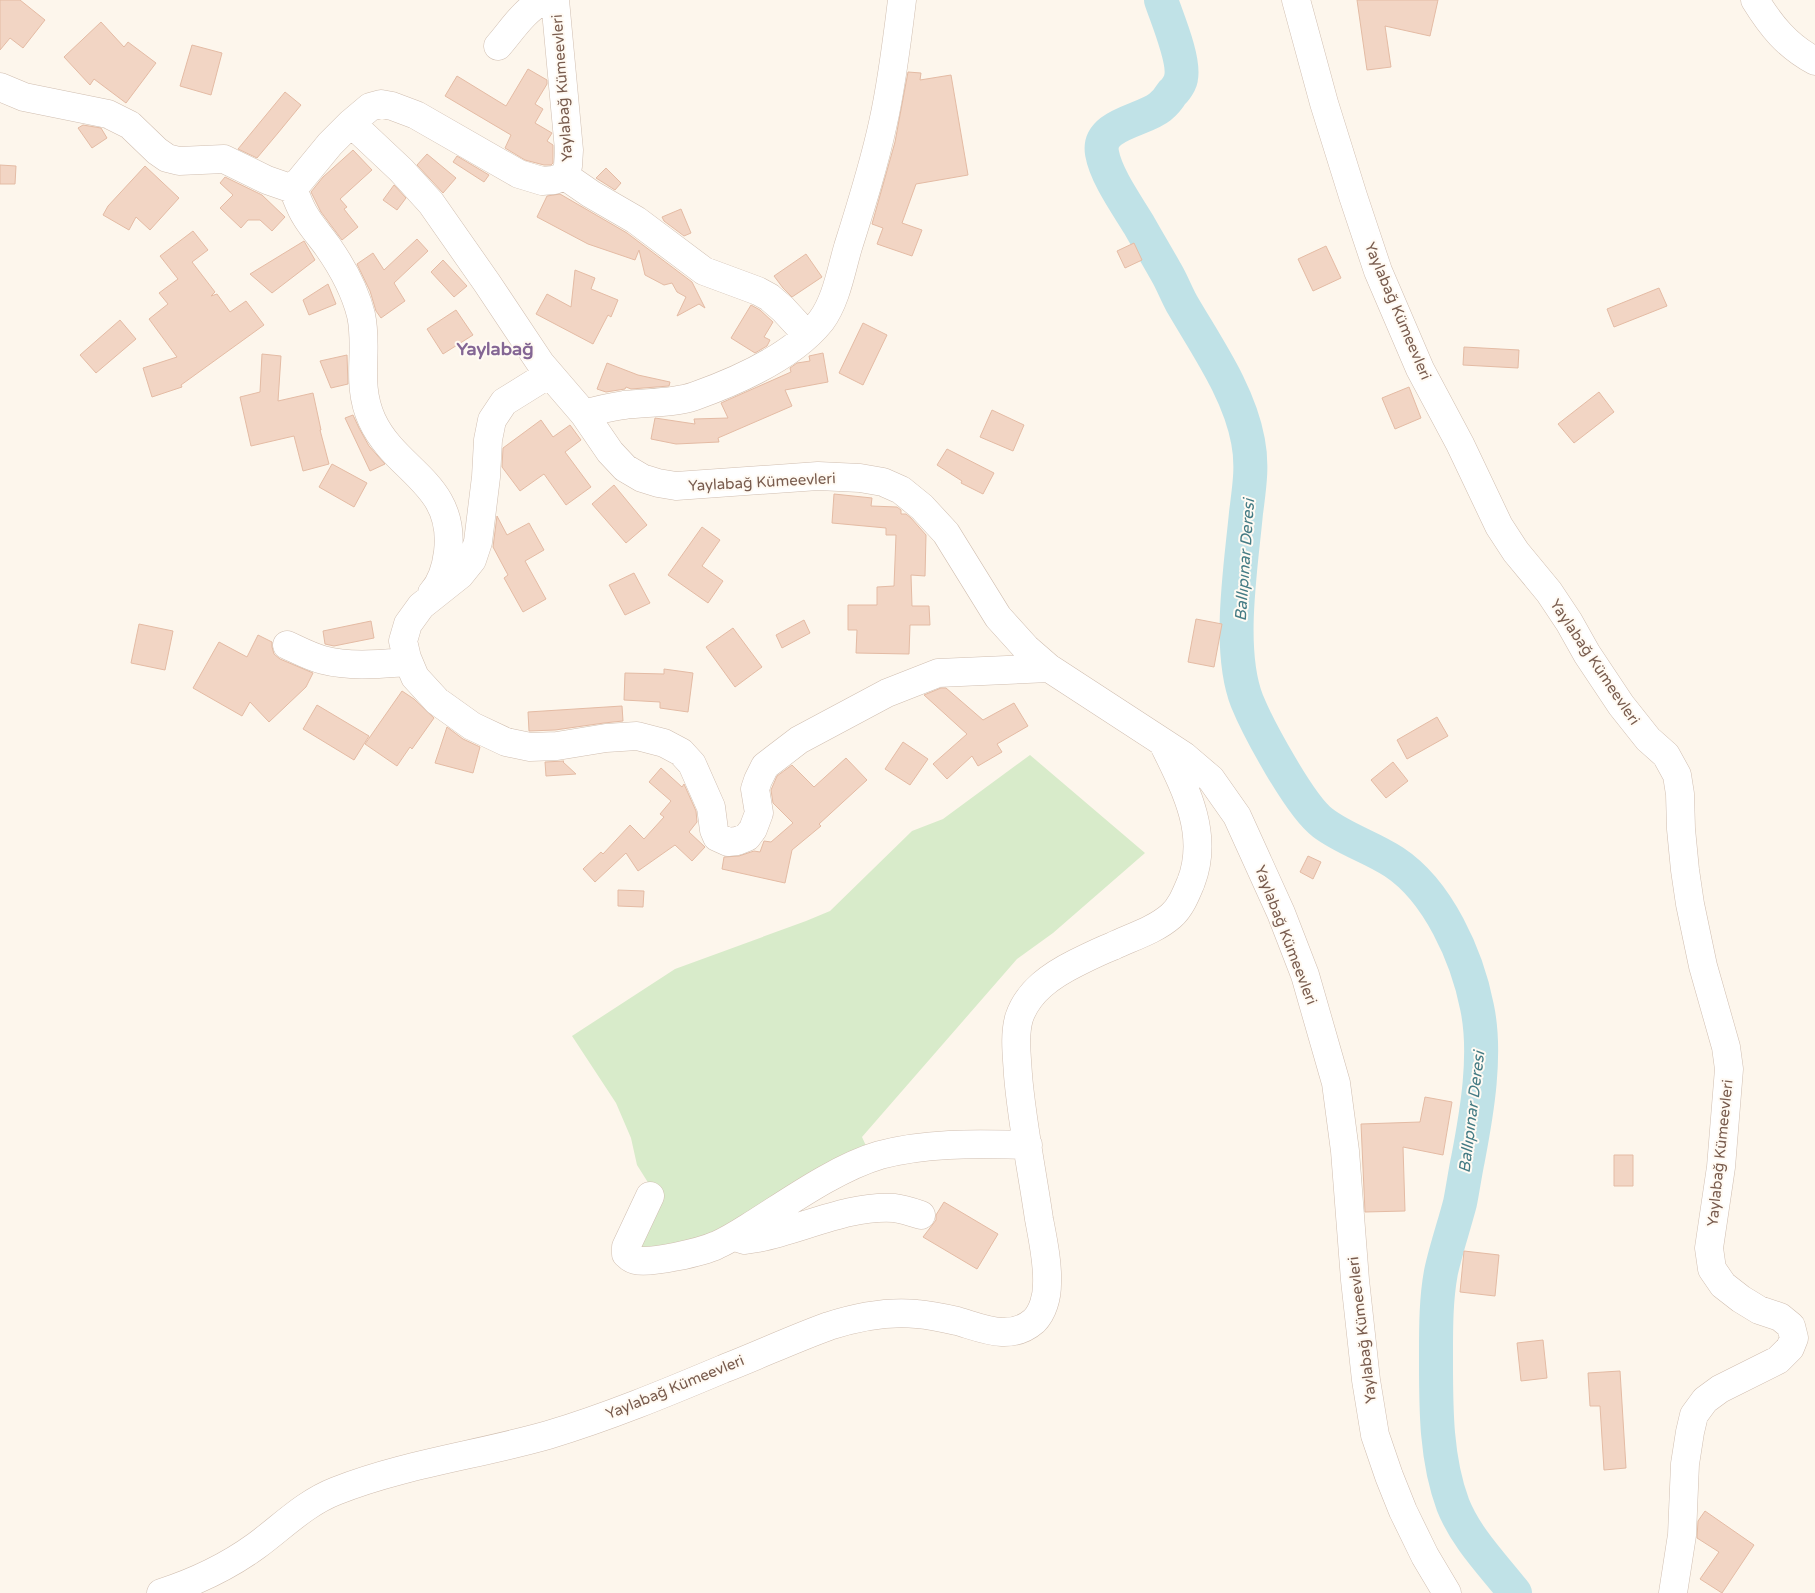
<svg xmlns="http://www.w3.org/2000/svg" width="1815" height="1593" font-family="'Varela Round',sans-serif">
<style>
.green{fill:#d8ebca}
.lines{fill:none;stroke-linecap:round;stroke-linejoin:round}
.river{stroke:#c0e2e7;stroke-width:34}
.building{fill:#f2d5c4;stroke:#e4bba4}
.minor-casing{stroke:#d0beb0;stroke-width:29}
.minor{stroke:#fff;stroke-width:28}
.labels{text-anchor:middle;stroke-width:4;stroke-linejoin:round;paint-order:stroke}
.street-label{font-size:15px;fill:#795c4e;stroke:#fffaf3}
.water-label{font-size:16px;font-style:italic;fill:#447b84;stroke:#fffaf3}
.quarter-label{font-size:18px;font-weight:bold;fill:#846694;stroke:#fffaf3}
</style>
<rect width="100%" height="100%" fill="#fdf6ec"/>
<path class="green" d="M1030,755l115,98 -92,80 -36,26 -155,178 5,11 -153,92 -33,9 -42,-2 20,-47 -22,-35 -6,-27 -15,-35 -44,-67 103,-67 131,-48 24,-10 82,-80 31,-12z"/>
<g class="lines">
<path class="river" d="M1161,0c6,18 24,60 20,78 0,4 -6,13 -9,15 -3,5 -7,10 -12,14 -17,14 -63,17 -58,46 4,23 25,52 37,72 9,16 18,31 27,47 6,10 10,21 16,32 25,43 57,88 66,137 5,25 1,48 -2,72 -5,54 -19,137 1,188 11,27 53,105 76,122 21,16 48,24 71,39 44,29 73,94 83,145 10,47 0,105 -9,152 -3,14 -5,29 -8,44 -6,23 -14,46 -19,69 -5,27 -5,54 -5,81 0,50 -1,104 17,152 13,33 40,60 62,88"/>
</g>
<path class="building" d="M0,0h20l25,20 -22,28 -13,-10 -10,12z
M1357,0h81l-8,36 -45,-10 6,41 -24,3z
M101,22l23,25 4,-5 28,21 -30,40 -32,-24 -4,6 -26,-28z
M192,45l30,8 -11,42 -31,-9z
M528,69l19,11v4l-12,20 8,5 -8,14 17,10 -5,8 6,4v18l-2,2h-7l-19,-5 -20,-12 6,-13 -66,-39 12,-20 49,30z
M908,72l13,1 -1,7 31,-5 17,100 -52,9 -14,39 20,7 -10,26 -35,-12 6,-16 -11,-4 23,-82z
M285,92l16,13 -23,28 -21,25 -19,-9z
M83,125l18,3 6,10 -15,10 -14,-20z
M353,150l19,20 -32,29 7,8 -3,2 14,18 -16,13 -21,-28 -10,-20 12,-15z
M427,154l29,24 -13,15 -26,-28z
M457,156l32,19 -5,7 -31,-20z
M0,165l16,1 -1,18h-15z
M145,166l34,32 -29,32 -14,-13 -7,13 -26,-15 5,-9z
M606,168l15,15 -6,7 -19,-12z
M225,177l37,18 23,22 -13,14 -12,-11h-12l-7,8 -21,-20 13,-13 -13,-12z
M394,185l12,13 -9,12 -14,-10z
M560,194l67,39 65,49 13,26 -6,-4 -22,12 9,-19 -9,-5 -5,-9 -8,2 -19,-10 -6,-25 -4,10 -47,-16 -51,-27 10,-21z
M681,209l10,24 -7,3 -20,-15 -2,-4z
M193,231l15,19 -16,12 23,30 -4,4 6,-2 13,18 16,-11 18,24 -83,60 1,2 -30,10 -9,-29 34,-11 -28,-38 19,-15 -9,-11 19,-14 -18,-23z
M417,239l11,12 -34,32 11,18 -24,17 -5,-7 -6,-20 -13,-27 16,-11 11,17z
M304,241l11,19 -43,33 -22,-19z
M1134,243l8,17 -17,8 -8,-17z
M1326,246l15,32 -28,13 -15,-32z
M806,254l16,23 -30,20 -9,-9 -9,-12z
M443,260l24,26 -13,11 -23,-25z
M575,270l20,8 -4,11 27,11 -7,17 -3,-2 -15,29 -57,-30 11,-20 24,13z
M328,284l8,20 -27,11 -6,-15z
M1659,288l8,18 -53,21 -7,-18z
M751,305l9,5 13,12 -9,15 6,3 -3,6 -12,7 -24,-15z
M456,310l17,25 -30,19 -16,-25z
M120,320l16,19 -40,34 -16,-18z
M863,323l24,12 -24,50 -24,-12z
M1464,347l55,3 -1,18 -55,-3z
M823,353l5,29 -43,8 7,16 -74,32 1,4 -43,2 -25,-5 4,-21 40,6 -1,-5 34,-1 -7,-15 70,-31 -1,-4 7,-5 13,-2 -1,-5z
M262,354l19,2 -3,45 35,-8 8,37h-1l9,34 -26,7 -9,-35 -43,10 -11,-49 20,-5z
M347,355l1,29 -17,4 -11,-27z
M607,363l31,12 32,7 -1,4 -38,3 -5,-2 -1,2 -19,3 -9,-3z
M1409,387l12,31 -26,11 -13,-31z
M1599,392l15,20 -40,31 -16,-19z
M992,410l32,15 -11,26 -33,-14z
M353,415l6,13 10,18 16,18 -15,7 -25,-53z
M541,420l12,17 17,-12 11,15 -16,12 26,35 -25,18 -22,-31 -24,17 -18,-24 1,-19z
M947,449l47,24 -11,21 -22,-11 1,-2 -25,-16z
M332,464l35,19 -13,24 -35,-20z
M614,485l33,40 -21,18 -34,-39z
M834,494l38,4 -1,8 26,1 4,3v4h5l5,4 15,17 -1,41 -14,-1 1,31h17l1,19h-20l-1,29 -53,-1 1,-23h-9v-25h29v-18l17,-1 2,-51h-10v-7l-54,-5z
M497,516l10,19 22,-12 15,27 -19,11 21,38 -23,13 -19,-34 4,-3 -15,-28z
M702,527l18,13 -18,26 21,15 -15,22 -40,-28z
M634,573l16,30 -25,12 -16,-30z
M1196,619l26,5 -8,43 -26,-5z
M804,620l6,13 -28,15 -6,-13z
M371,621l3,17 -40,8 -9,-2 -2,-13z
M139,624l34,7 -8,39 -34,-7z
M733,628l29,39 -27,20 -29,-40z
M258,635l14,7v5l2,7 6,5 33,14 -7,14 -37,35 -19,-20 -8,14 -49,-28 26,-46 28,15z
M664,669l29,4 -5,39 -28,-4v-6l-36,-2 1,-27 39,1z
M941,688h5l37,32 31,-17 14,23 -31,18 5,8 -24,14 -6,-10 -25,23 -14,-15 34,-30 -43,-39z
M402,691l12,8 20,19 -22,31 -2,-2 -13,19 -32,-22z
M317,705l52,31 -15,24 -51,-31z
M622,706l1,15 -19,2 -49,7 -26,1 -1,-19z
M1437,717l11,19 -41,23 -10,-19z
M447,727l16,12 17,8 -7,26 -38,-10z
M903,742l25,17 -18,26 -25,-16z
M846,758l21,22 -48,44 2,2 -29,24 -7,33 -63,-14 2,-12 15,-1 15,-5 6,1 4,-11 7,1 22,-19 -20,-20 -2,-13 6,-14 15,-11 22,22z
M564,761l-1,1 13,12 -30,2 -1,-14z
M1393,762l15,19 -22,17 -15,-18z
M661,768l21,19 2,-3 12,27 1,11 -8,10 16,15 -13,14 -17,-16 -37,26 -12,-18 -31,29 -12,-13 18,-17 2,2 27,-29 14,14 20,-22 -4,-3 11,-13 -22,-19z
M1308,856l13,6 -8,17 -13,-7z
M618,890l26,1 -1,16 -25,-1z
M1425,1097l27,5 -9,53 -40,-8 2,64 -40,1 -4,-88 59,-2z
M1614,1155h19v31h-19z
M944,1202l54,32 -21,35 -54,-32 13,-17v-5z
M1464,1251l35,4 -4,41 -35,-4z
M1543,1340l4,38 -26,3 -4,-38z
M1620,1371l6,97 -22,2 -4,-64h-10l-2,-33z
M1705,1511l49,34 -32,48 -22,-14 19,-27 -22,-14 1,-17z"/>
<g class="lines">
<defs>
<path id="minor" d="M1296,0l28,103 29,93 25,75 42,98 40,75 39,82 17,26 33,40 20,30 18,32 34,51 27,34 18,16 11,20 3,19 1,35 4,41 5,34 13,62 23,81 3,22 -8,98 -12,81 3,21 11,16 18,14 18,11 21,7 11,9 3,12 -4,10 -12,12 -58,29 -15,11 -11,15 -4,17 -5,32 -3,71 -9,58
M1755,0c16,26 32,46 60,61
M498,46c14,-16 26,-36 46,-46
M0,87l24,10 84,17 22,11 27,26 10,7 12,3 45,-2 43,21 26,9c4,9 7,19 13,28 6,10 15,20 22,30 14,20 27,44 33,68 8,36 -6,68 11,105 24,52 84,63 76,132 -2,16 -6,30 -16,41
M351,123l50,47 30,33 56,80 54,81 43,50 26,38 15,16 17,10 16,5 18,3 142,-10 42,2 23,4 18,8 21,17 24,26 52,84 28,31 23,20 135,88 27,23 26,37 44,97 24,62 31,108 9,68 10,129 11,100 9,55 14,41 14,35 22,45 22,37
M565,176l26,18 45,26 68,51 54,20 11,6 14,12 24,26
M293,189l37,-45 21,-21 19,-16 11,-3 11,2 24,9 103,59 23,7 12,-1 11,-4 3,-10 1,-16 -14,-150
M549,374l-45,28 -12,18 -4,20 -2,37 -8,65 -6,18 -12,15 -39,31 -13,18 -5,17 4,17 8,19 22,24 35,25 34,16 24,5 27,-1 49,-8 31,-2 27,7 17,9 11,12 19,43 3,23 3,7 11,5 9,-1 10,-4 6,-8 6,-16 -4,-24 3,-9 7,-14 34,-26 88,-47 51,-20 111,-5
M584,414c13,-4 27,-7 40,-9 24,-3 48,-1 71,-9 42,-15 98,-40 126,-75 15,-20 20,-50 27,-74 13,-41 26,-82 35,-124 9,-40 14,-82 19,-123
M287,645c11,5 24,12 36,15 27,7 57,4 85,2
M650,1196l-24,51v7c3,3 5,5 9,6 15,4 67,-8 82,-15 14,-6 27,-15 40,-23 36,-23 82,-55 123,-67 49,-13 98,-11 148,-10
M735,1237l10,3 13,-2c45,-9 90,-33 136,-30 9,1 18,4 27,7
M161,1593c34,-11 66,-26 95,-47 26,-19 49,-43 80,-55 68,-27 142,-36 212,-56 60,-18 118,-42 175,-66 36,-14 70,-30 106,-43 28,-9 58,-15 88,-12 13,1 27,4 40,7 25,7 53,21 77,0 9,-9 13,-24 13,-37 1,-21 -4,-44 -8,-65 -7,-48 -17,-96 -21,-144 -1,-19 -4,-39 1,-57 9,-27 33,-43 57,-55 12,-6 24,-12 37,-17 19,-9 42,-16 58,-30 10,-9 15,-22 20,-34 19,-49 -7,-96 -28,-139"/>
</defs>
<use href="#minor" class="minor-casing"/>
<use href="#minor" class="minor"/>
</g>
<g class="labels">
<g class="street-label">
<text transform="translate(562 88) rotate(-94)" y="5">Yaylabağ Kümeevleri</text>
<text transform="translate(1398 311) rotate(67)" y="5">Yaylabağ Kümeevleri</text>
<text transform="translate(762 482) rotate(-3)" y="5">Yaylabağ Kümeevleri</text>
<text transform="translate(1595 662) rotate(56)" y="5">Yaylabağ Kümeevleri</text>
<text transform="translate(1286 935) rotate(69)" y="5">Yaylabağ Kümeevleri</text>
<text transform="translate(1720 1153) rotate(-84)" y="5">Yaylabağ Kümeevleri</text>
<text transform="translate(1362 1330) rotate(-97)" y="5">Yaylabağ Kümeevleri</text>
<text transform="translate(675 1387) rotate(-22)" y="5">Yaylabağ Kümeevleri</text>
</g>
<g class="water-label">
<text transform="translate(1244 560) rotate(-86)" y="6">Ballıpınar Deresi</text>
<text transform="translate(1471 1112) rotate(-83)" y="6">Ballıpınar Deresi</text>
</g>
<g class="quarter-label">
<text x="495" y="355">Yaylabağ</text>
</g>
</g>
</svg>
